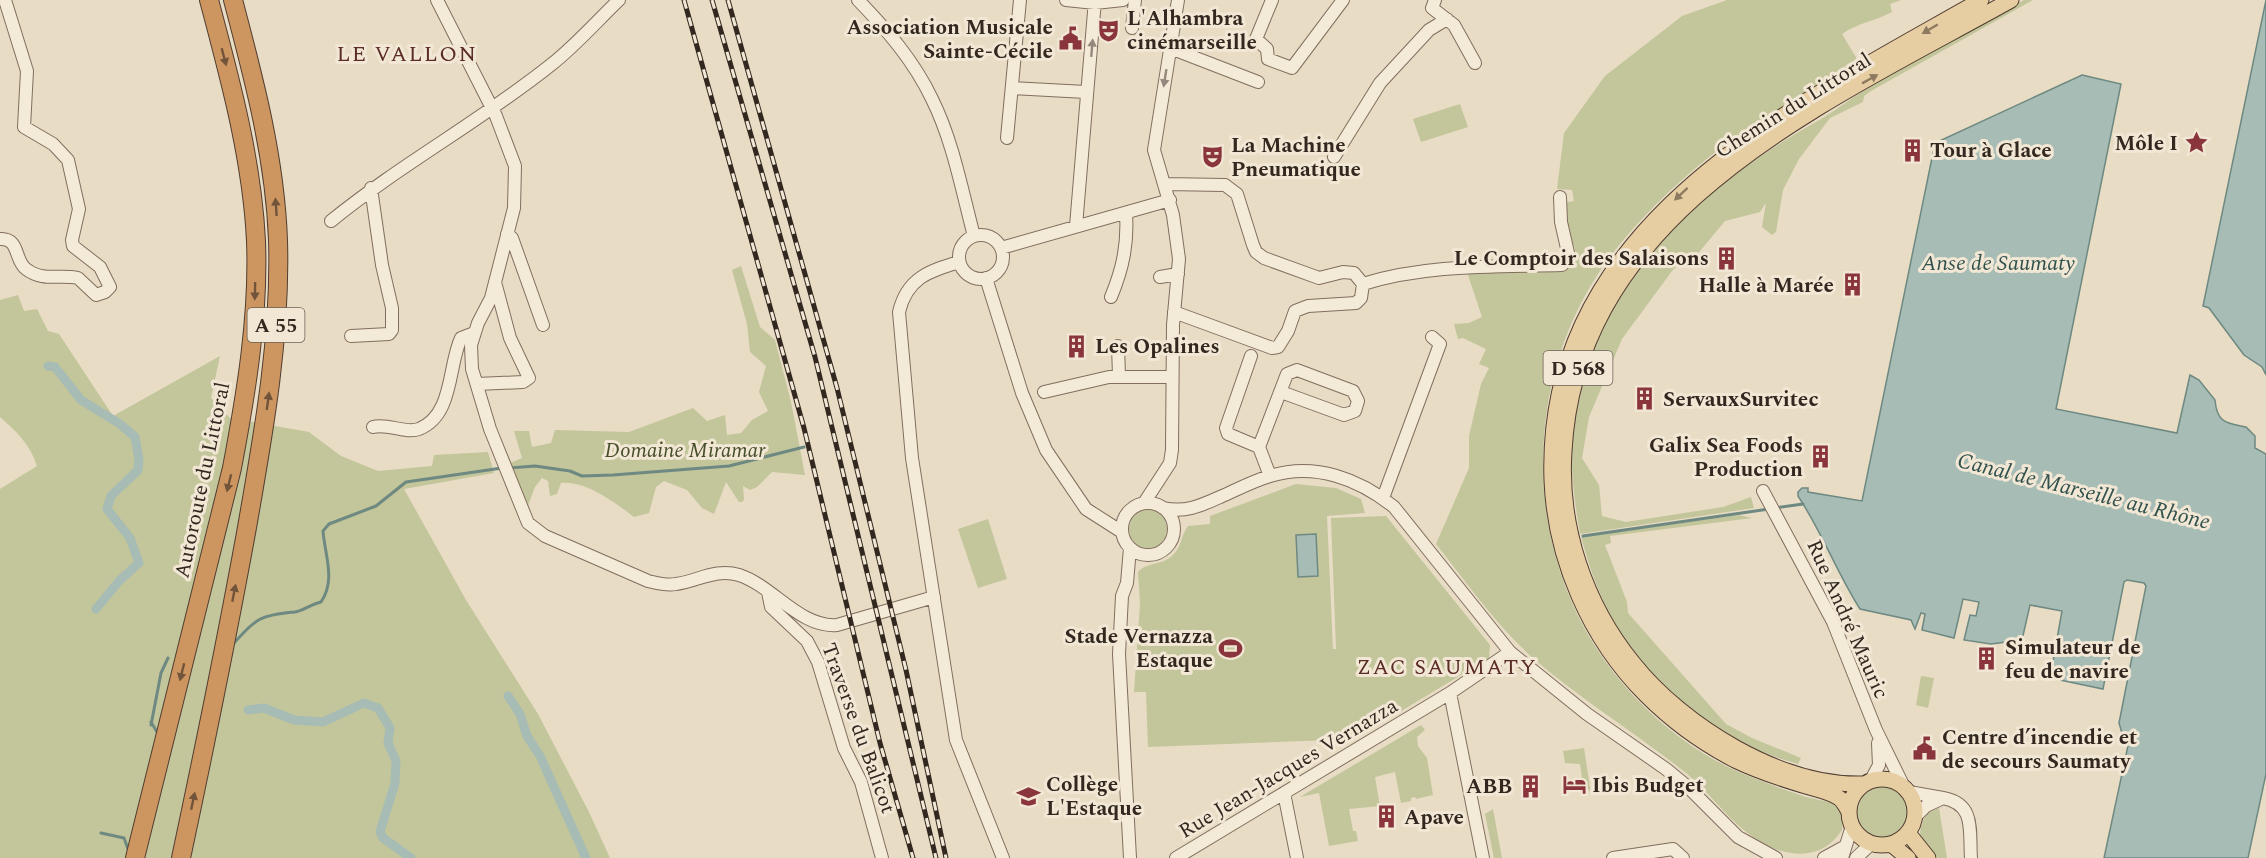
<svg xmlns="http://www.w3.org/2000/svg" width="2266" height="858" font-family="Spectral,serif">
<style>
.green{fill:#c3c59b}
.water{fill:#a6bcb4;stroke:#6e8981;stroke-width:1.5}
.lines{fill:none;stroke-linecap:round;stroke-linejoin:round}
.stream{stroke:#6e8981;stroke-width:3}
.canal{stroke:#a6bcb4;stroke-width:9}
.minor-casing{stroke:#816e5e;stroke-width:14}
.major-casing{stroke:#503d31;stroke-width:17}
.highway-casing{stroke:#503d31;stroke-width:20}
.minor{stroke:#f4ead8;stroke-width:12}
.major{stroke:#e7cda2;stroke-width:15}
.highway{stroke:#cd9660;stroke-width:18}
.rail-casing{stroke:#332820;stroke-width:5}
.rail{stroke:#f1e7d4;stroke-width:3;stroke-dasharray:9;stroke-linecap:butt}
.oneway{fill:#8d7a61}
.oneway2{fill:#94897c}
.oneway3{fill:#71543a}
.labels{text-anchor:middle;stroke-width:6;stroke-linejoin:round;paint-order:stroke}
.shield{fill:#f1e7d4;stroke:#6c6156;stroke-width:1.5}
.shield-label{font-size:20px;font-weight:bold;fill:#332820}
.poi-label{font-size:21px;font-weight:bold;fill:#332820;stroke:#f1e7d4;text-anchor:start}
.street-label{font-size:21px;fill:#332820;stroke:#f1e7d4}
.park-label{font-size:21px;font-style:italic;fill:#464d29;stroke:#f1e7d4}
.neighbourhood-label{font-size:22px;letter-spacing:1.5px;fill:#5b2c24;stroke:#f1e7d4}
.water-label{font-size:22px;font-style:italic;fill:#31514d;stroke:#f1e7d4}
</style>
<rect width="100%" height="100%" fill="#e8dcc5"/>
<path class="green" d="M1727,0h174l-11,4 2,8c-16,9 -35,11 -50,22l15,25c-16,9 -29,19 -44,29 -19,13 -39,24 -59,36 -55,37 -111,87 -150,141 -78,111 -81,267 -9,381 36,57 93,107 156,131 18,7 36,14 55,20 8,2 17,3 25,6 11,4 12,17 11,27 -16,25 -40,28 -67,19 -38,-15 -59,-51 -89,-76 -50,-40 -105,-73 -153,-115 -37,-33 -66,-75 -97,-114l33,-76v-32l12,-52 8,-16 -10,-4 7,-15 -23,-11 -5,1 -4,-15 15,-1 13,-6 -15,-45 97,-5 12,-13 -2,-9 -6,1 -5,-43 11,-2 -2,-11 -15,-1 7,-56 41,-57 77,-60z
M2024,0h9l-162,91 -7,5 -1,6 -33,16 -31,41 -16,31 -7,42 -4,3 -10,-8 4,-24 -6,9 -35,9 -30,36 -15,6 -8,8 -50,68 -33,78 -7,41 17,27 3,31 24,6 97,-15 28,-10 3,11 -174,26c-6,-36 -11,-73 -7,-109 16,-140 132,-241 248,-306 14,-8 27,-19 41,-27 54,-32 107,-61 162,-92z
M1460,104l8,23 -47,15 -8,-23z
M741,266l19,61 15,13 16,62 14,73 -33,-3 -15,15 -7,3 -7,-4 1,14 -2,2h-3l-13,-20 -12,32 -12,-6 -15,-18 -23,-9 -8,6 -7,26 -15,4c-18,-14 -49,-37 -73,-34l-4,11 -7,2 -2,-15 -6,-3 -7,9 -9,24 -16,-48 12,-5 -8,-27h15l3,16 19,-4 4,-13 74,2 64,-24 14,13 18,-6 2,20 14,-2 11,-13 16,-9 -9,-19 7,-26 -16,-14 -3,-28 -15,-54z
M18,295l6,16 13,-2 11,22 11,3 54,82 107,-60 -9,42 19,20 79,14 32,24 37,15 54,-5 2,-11 54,-3 6,21 -90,16 62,111 72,114 51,98 21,46h-610v-369l37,-23c-7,-22 -20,-34 -37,-49v-117z
M1296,484l40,4 25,11 4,14 -38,3 6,133h3l-5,-131 55,-2 104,129 -1,13 -144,87 -15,-5 -182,7 -2,-55h-12l6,-88 -2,-32c9,-10 24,-7 34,-16 10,-9 9,-21 16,-30l22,-2v-8z
M1129 529a19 19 0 1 1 38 0a19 19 0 1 1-38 0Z
M1739,515l13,3 -142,18 1,7 -6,2 22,57 1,11 98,111 26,14 49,20 -3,6c-86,-23 -159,-85 -196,-166 -9,-19 -15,-41 -21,-61z
M988,519l19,60 -29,9 -20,-59z
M1921,676l13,2 -6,30 -12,-3z
M1421,725l4,5 -8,7 1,9 9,12 6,37 -17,4 -1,-2 -4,1v3l-10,2 -6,-31 -20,5 5,29 -31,3 4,22h3l2,10 -29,5 -10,-53 -19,4z
M1584,748l7,46h-1l-1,-5 -5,1 -4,-26 -15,-1 -2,-12z
M1857 812a25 25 0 1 1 50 0a25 25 0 1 1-50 0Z
M1939,808l8,50h-9l-18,-23c1,-14 5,-23 19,-27z
M1493,809l9,49h-8l-9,-44z"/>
<path class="water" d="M2266,0v375l-4,-8 -18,-12 -35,-47 -6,-2z
M2082,75l39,9 -65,325 121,24 13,-58 9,5 16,20c2,23 11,23 31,27l9,9v12l11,6v320l-18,84h-144l25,-117 -5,-1 -5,-17 27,-137 -2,-3 -17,-3 -3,2 -21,107 -53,-11 12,-67 -32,-6 -8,35 -31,4 -27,-4 6,-25 6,1 3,-14 -16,-3 -9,39 -32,-8 3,-16 -4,-1 -6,16 -4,-9 -51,-11c-23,-36 -38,-77 -62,-113v-4l4,-4h6v4l54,9 73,-358z
M1316,534l2,42 -20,1 -2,-42z"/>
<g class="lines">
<path class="stream" d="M509,468l26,-2 35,5 12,5 31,-1 116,-9 75,-19
M1775,508l28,-4
M1583,536l186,-27
M234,643c23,-25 26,-28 61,-31 7,-1 17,-8 26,-10 15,-22 4,-46 2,-71l6,-7 47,-18 30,-24 96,-14
M151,722l6,10
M151,725l10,-52 7,-15
M101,833l23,5 4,11"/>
<path class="canal" d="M48,366l7,1 26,33 39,24 15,13 4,23 -1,10 -27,26 -4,13 23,29 9,25 -19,17 -24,29
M508,696l12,18 7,22 13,20 46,102
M248,710l16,-2 30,12 29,2 41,-19 14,5 12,20 -2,15 8,18 -1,22 -15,49 3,6 28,20"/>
<defs>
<path id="minor" d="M437,0l59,116 19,50 -1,42 -23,90 -13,25 -7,22 1,24 18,60 38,94 17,13 103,45c9,2 18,5 28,3 22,-3 40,-16 63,-9 34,11 61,53 98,50l97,-28
M858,0c29,30 56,61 74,99 21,42 30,92 42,137
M1066,0l29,3 28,-3
M1272,0l-16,39 11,10 1,10 24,9 51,-68
M1435,0l-3,8 22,17 21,38
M1132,28l3,-28
M1170,48l88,34
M1012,88l74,4
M1007,138l13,-138
M1334,157l46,-74 49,-53 18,-11
M1165,184l60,1 12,9 16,51 3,7 8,6 55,20 24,-6 11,1 9,11c64,-20 132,-17 199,-19l7,-8 -8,-35 -1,-25
M331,221c70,-57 150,-100 221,-157 24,-19 45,-43 67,-64
M1076,226l19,-226
M507,234l5,4 31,87
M959 257a22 22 0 1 1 44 0a22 22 0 1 1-44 0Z
M0,239c20,-1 14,21 26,30 17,13 33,5 52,9l18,17 9,-3 5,-5 -10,-20 -27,-21 -1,-6 7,-31 -11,-49 -15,-16 -29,-17 3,-56 -22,-71
M1001,248l169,-48
M959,262c-30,9 -52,16 -60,50l13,146 44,282 47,118
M1160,277l18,-3
M986,278l36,115 24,57 40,59 36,23
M1111,297c12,-29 17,-53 15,-84
M1174,312l98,36 6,-1 10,-16 7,-20 13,-5 48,-3 5,-5 2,-14
M351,336l38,-2 3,-4v-22l-10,-43 -11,-77
M1118,346l1,30
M1251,356l-25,72 2,6 31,13
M477,384l46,-2 6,-4 -19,-40 -15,-56
M1044,392l65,-15h63
M373,427c15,-4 32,7 46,2 35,-14 29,-64 42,-91l13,-5
M1270,476l-11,-29 28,-73 10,-4 56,21 5,10 -3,10 -11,4 -63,-23
M1763,491l70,131 43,108 28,57
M1383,498l57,-154 -8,-7
M1122 529a26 26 0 1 1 52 0a26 26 0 1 1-52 0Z
M1144,503l26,-40 2,-13 1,-125 6,-66 -6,-44 -19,-65 24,-150
M1163,508c22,5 37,-2 57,-11 16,-7 33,-16 50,-21 45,-14 89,3 124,31l116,145 77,62 79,55 23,19 49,49 38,21
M768,592l3,15 36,34 11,21 26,86 17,34 21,76
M1450,693l33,165
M1871,780l8,-15 -1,-22
M1909,792l34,6 -17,8 -11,11
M1284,793l13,65
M1943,798c33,6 26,33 28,60
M1130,858l-11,-204 3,-58 5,-13 3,-35
M1176,858l274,-165 60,-41
M1613,858l60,-9 10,9
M1824,858l20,-11
M1842,858l10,-32
M1856,858l16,-15"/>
<path id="major" d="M1849 812a33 33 0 1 1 66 0a33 33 0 1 1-66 0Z
M1864,784c-82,3 -181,-58 -231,-121 -48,-59 -74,-136 -69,-212 13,-242 263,-348 447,-451
M1849,812c-3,-5 -5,-11 -10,-14 -8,-6 -23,-9 -33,-12 -24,-7 -48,-15 -71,-26 -33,-17 -63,-39 -89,-65 -56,-56 -91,-136 -94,-215 -9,-257 239,-371 429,-480
M1908,833l20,25
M1891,844l17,14"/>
<path id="highway" d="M135,858l97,-390c14,-74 27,-152 24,-227 -4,-82 -26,-162 -47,-241
M181,858c23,-108 45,-216 65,-325 17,-97 35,-194 32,-293 -3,-82 -24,-161 -45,-240"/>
</defs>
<use href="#minor" class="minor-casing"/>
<use href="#major" class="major-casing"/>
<use href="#highway" class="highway-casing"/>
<use href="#minor" class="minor"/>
<use href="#major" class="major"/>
<use href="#highway" class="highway"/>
<defs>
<path id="rail" d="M684,0l120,428 76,315 33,115
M712,0l103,357 121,501
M728,0l109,388 69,282 40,188"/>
</defs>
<use href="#rail" class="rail-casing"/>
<use href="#rail" class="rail"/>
</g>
<defs><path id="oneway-solid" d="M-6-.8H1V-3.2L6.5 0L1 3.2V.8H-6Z" transform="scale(1.5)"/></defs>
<g class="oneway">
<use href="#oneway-solid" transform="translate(1930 29) rotate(150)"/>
<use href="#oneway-solid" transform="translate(1870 79) rotate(-29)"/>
<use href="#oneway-solid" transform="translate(1681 194) rotate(137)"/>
</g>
<g class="oneway2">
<use href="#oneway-solid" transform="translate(1092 48) rotate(-85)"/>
<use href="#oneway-solid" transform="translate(1165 78) rotate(99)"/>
</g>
<g class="oneway3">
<use href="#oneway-solid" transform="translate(224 57) rotate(75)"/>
<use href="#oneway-solid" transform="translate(276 207) rotate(-94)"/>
<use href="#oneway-solid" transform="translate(255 291) rotate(91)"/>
<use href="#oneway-solid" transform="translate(268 401) rotate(-82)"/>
<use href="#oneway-solid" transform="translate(229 483) rotate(104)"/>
<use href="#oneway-solid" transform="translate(234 593) rotate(-79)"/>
<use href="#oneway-solid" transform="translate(182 672) rotate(104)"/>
<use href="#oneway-solid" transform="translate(193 801) rotate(-78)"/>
</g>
<defs>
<symbol id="theatre-bare" viewBox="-9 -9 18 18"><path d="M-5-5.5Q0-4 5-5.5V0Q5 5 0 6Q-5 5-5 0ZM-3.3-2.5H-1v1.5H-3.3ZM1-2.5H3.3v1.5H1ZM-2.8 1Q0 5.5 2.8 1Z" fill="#89353b" stroke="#f1e7d4" stroke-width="2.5" paint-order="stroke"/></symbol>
<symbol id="civic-bare" viewBox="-9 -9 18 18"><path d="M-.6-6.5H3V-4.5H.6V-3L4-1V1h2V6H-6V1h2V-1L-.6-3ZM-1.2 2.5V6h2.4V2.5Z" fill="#89353b" stroke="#f1e7d4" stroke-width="2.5" paint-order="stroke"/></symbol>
<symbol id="sight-bare" viewBox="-9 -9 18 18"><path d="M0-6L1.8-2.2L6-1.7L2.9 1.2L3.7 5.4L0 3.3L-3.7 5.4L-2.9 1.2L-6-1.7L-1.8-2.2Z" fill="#89353b" stroke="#f1e7d4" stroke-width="2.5" paint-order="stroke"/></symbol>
<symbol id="building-bare" viewBox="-9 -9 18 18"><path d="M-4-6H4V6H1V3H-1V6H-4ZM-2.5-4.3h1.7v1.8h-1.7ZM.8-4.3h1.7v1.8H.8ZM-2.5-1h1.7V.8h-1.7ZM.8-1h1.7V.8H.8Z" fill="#89353b" stroke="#f1e7d4" stroke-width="2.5" paint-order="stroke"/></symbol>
<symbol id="stadium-bare" viewBox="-9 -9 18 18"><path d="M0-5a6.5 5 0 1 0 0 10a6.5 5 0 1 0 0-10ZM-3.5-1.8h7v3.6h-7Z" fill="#89353b" stroke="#f1e7d4" stroke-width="2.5" paint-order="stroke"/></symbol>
<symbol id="hotel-bare" viewBox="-9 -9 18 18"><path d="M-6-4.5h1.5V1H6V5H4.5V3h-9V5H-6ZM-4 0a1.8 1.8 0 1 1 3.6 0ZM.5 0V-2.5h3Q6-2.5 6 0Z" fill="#89353b" stroke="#f1e7d4" stroke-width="2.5" paint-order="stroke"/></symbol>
<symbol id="school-bare" viewBox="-9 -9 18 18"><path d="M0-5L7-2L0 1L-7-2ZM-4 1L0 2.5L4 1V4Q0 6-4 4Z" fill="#89353b" stroke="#f1e7d4" stroke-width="2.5" paint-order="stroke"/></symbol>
</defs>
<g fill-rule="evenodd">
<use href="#theatre-bare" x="1092" y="14" width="33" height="33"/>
<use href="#civic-bare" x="1054" y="22" width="33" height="33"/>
<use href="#sight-bare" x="2180" y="126" width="33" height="33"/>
<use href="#building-bare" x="1896" y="134" width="33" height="33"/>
<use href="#theatre-bare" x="1196" y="140" width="33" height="33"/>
<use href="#building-bare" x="1710" y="242" width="33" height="33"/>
<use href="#building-bare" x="1836" y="268" width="33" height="33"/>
<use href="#building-bare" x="1060" y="330" width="33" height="33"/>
<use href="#building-bare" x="1628" y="382" width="33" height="33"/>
<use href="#building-bare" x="1804" y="440" width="33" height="33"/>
<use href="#stadium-bare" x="1214" y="632" width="33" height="33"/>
<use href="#building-bare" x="1970" y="642" width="33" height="33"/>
<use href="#civic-bare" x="1908" y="732" width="33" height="33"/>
<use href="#hotel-bare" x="1558" y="768" width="33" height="33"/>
<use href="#building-bare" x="1514" y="770" width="33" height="33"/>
<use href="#school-bare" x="1012" y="780" width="33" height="33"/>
<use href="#building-bare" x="1370" y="800" width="33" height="33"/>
</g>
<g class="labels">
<g class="shield">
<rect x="247.5" y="308" width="57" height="34" rx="4.5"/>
<rect x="1543.5" y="351" width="69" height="34" rx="4.5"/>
</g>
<g class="shield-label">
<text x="276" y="332">A 55</text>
<text x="1578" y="375">D 568</text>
</g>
<g class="poi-label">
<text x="1127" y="25">L'Alhambra<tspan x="1127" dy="24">cinémarseille</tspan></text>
<text x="1053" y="34" text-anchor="end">Association Musicale<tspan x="1053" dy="24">Sainte-Cécile</tspan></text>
<text x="2178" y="150" text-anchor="end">Môle I</text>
<text x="1231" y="152">La Machine<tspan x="1231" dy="24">Pneumatique</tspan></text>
<text x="1930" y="157">Tour à Glace</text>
<text x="1709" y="265" text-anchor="end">Le Comptoir des Salaisons</text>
<text x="1834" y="292" text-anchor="end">Halle à Marée</text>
<text x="1095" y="353">Les Opalines</text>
<text x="1663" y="406">ServauxSurvitec</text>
<text x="1803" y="452" text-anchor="end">Galix Sea Foods<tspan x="1803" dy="24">Production</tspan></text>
<text x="1213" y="643" text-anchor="end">Stade Vernazza<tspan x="1213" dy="24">Estaque</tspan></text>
<text x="2005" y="654">Simulateur de<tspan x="2005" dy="24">feu de navire</tspan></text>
<text x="1942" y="744">Centre d’incendie et<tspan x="1942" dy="24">de secours Saumaty</tspan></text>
<text x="1046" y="791">Collège<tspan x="1046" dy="24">L'Estaque</tspan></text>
<text x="1592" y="792">Ibis Budget</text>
<text x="1512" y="793" text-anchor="end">ABB</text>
<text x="1404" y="824">Apave</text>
</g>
<g class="street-label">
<text transform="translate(1793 105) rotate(-32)" y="7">Chemin du Littoral</text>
<text transform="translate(202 480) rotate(-78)" y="7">Autoroute du Littoral</text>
<text transform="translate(1848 619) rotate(66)" y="7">Rue André Mauric</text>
<text transform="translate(859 728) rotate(70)" y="7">Traverse du Balicot</text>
<text transform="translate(1288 768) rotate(-31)" y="7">Rue Jean-Jacques Vernazza</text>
</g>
<g class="park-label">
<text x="685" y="457">Domaine Miramar</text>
</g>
<g class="neighbourhood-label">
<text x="407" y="61">LE VALLON</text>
<text x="1447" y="674">ZAC SAUMATY</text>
</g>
<g class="water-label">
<text x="1998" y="270">Anse de Saumaty</text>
<text transform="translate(2084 490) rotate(14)" y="8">Canal de Marseille au Rhône</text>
</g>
</g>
</svg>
